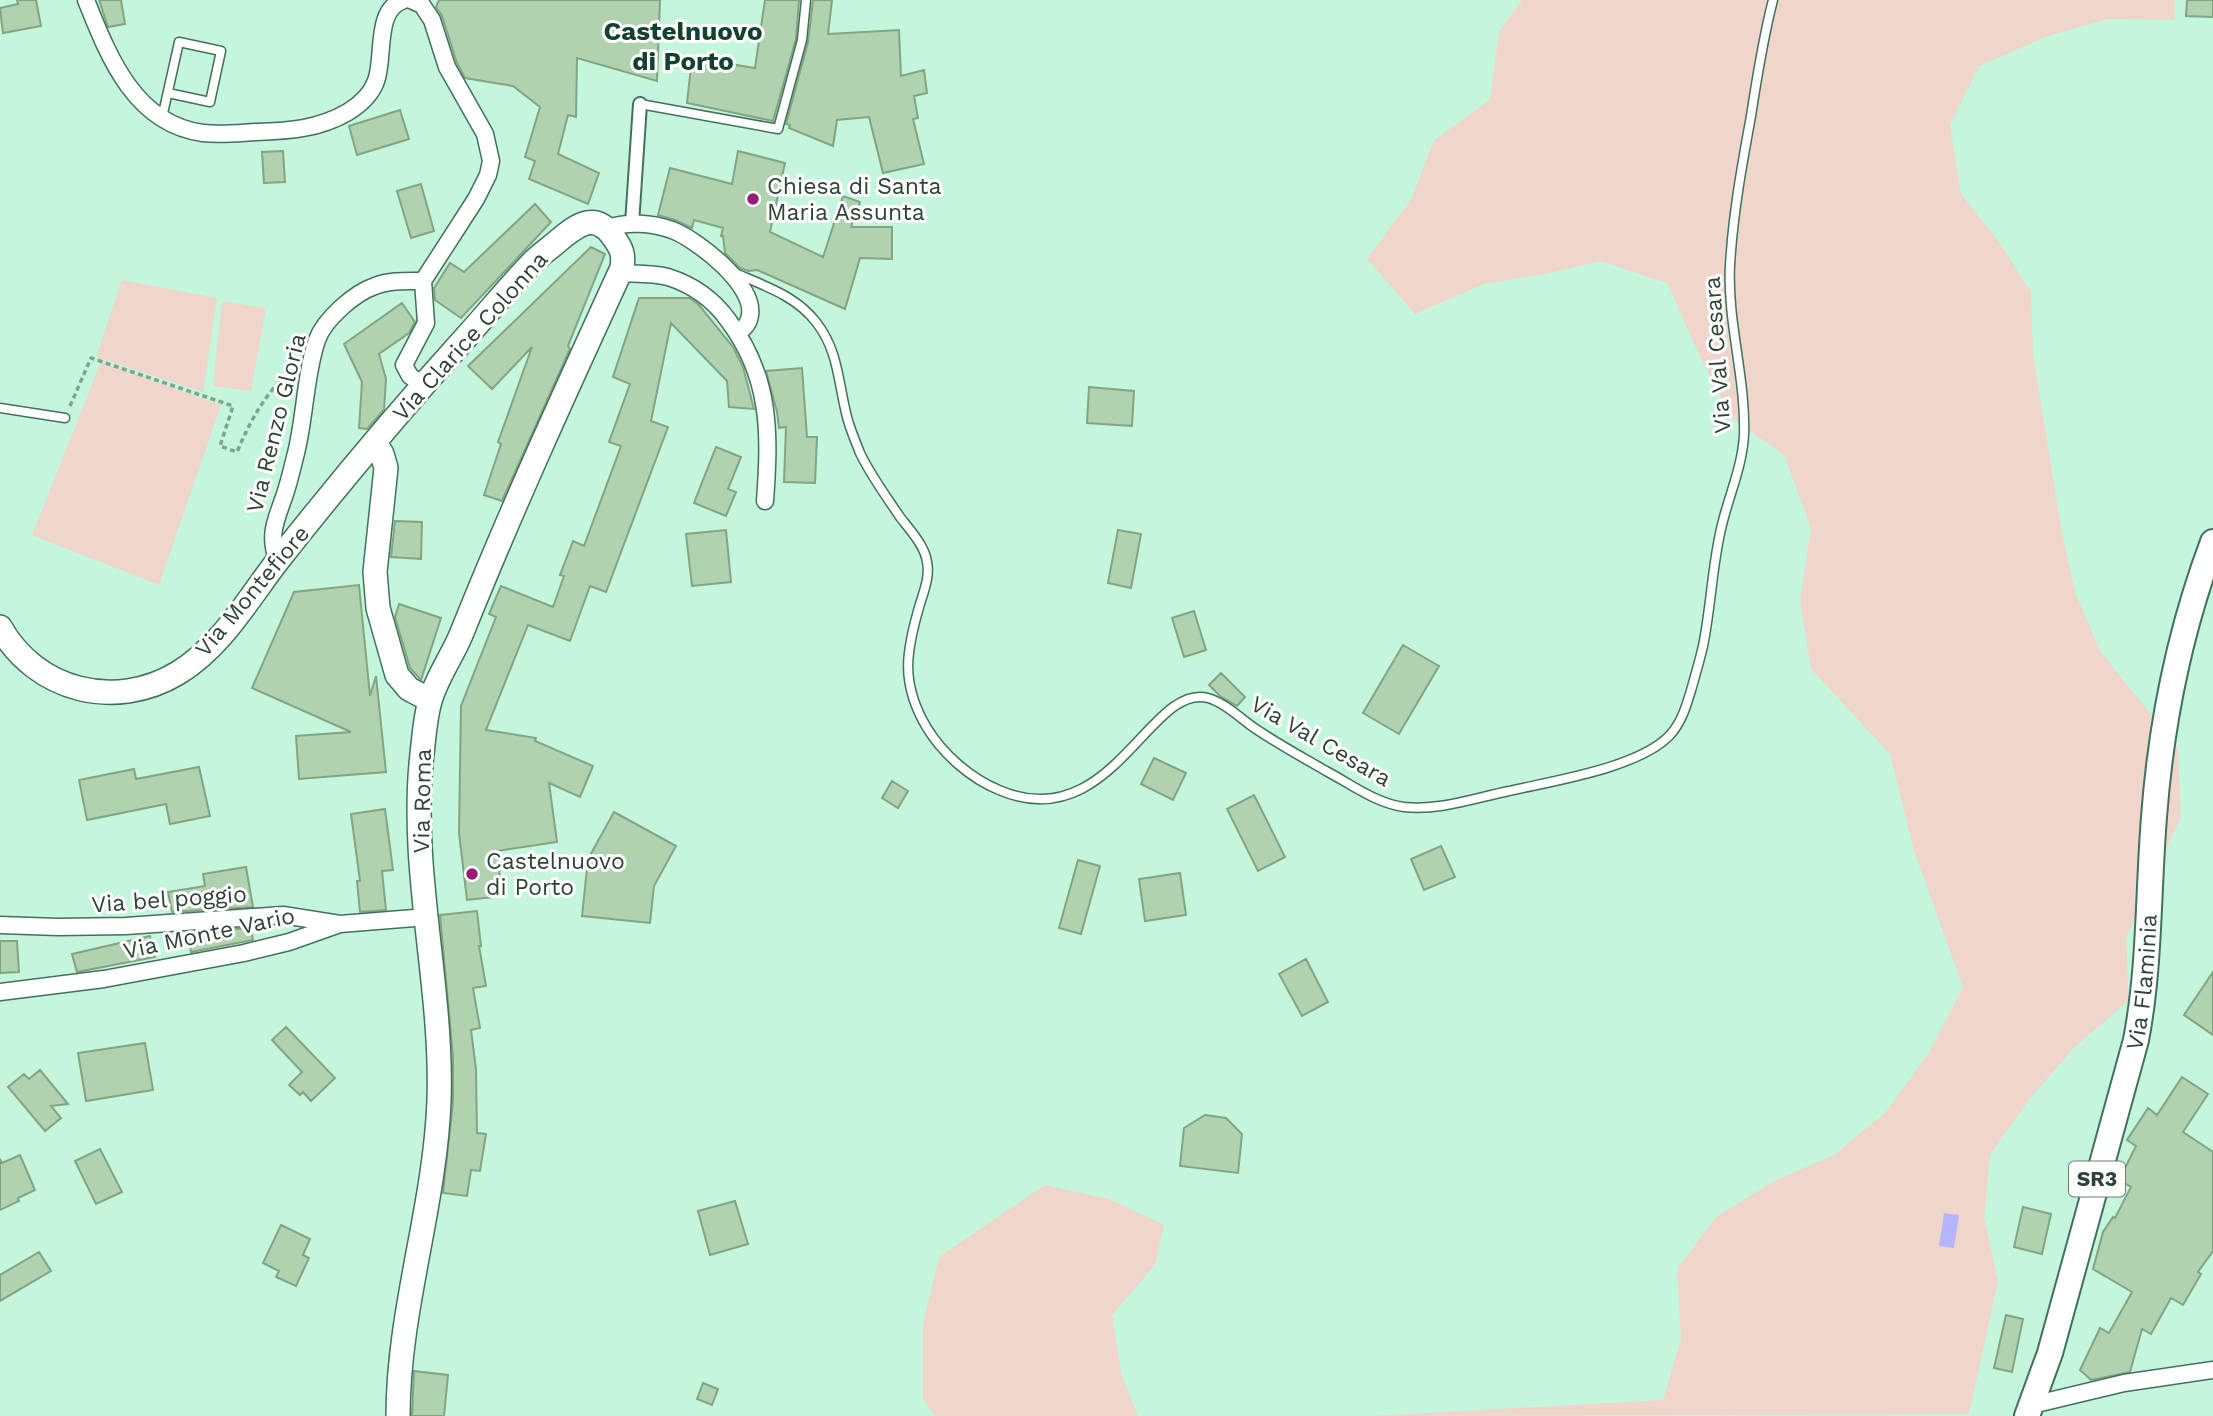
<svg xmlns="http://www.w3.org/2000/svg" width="2213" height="1416" font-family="'Work Sans',sans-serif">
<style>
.green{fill:#efd5ca}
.water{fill:#b5b5fd}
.building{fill:#b0d2ae;stroke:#83a482;stroke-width:2}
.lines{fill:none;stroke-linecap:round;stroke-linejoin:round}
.service-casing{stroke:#42705b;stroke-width:11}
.pedestrian-casing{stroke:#42705b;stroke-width:16}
.minor-casing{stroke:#42705b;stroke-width:19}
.secondary-casing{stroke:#42705b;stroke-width:26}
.primary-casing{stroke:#42705b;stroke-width:28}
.path{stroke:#7fa391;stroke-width:3.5;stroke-dasharray:5 3.5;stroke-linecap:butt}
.service{stroke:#fff;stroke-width:8}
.pedestrian{stroke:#fff;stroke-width:12}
.minor{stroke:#fff;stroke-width:16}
.secondary{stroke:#fff;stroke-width:23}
.primary{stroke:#fff;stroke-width:24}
.poi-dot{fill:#991b73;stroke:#fff;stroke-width:2.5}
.labels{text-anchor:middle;stroke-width:6;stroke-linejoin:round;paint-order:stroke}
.shield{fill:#fff;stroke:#6d7b74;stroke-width:2}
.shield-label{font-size:21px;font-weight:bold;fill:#2e4238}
.poi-label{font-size:23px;fill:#2e4238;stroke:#fff;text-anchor:start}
.street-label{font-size:23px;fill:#2e4238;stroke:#fff}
.quarter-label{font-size:26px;font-weight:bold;fill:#12422f;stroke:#fff}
</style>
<rect width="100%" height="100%" fill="#c4f6dd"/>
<path class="green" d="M1522,0h653l-1,20 -66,-1 -60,17 -69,30 -29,59 11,69 38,48 32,50 2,62 28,174 14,64 25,59 78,97 3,69 -55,121 3,62 -55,48 -43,49 -41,58 -6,63 14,63 -29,133 -597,2 291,-16 18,-61 -4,-70 39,-52 60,-37 58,-25 52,-43 44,-61 33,-64 -49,-136 -24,-97 -79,-85 -11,-69 11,-72 -27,-73 -53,-38 -33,-65 -31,-69 -66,-22 -56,13 -61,10 -69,30 -48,-55 45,-61 22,-58 56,-40 9,-68z
M122,280l95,18 -14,94 -107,-35z
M222,301l44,7 -15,83 -38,-5z
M101,362l120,43 -62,180 -127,-50z
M1045,1185l64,14 55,26 -9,40 -43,50 10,61 16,40h-203l-12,-17v-74l16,-68z"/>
<path class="water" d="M1944,1213l15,2 -5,33 -15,-2z"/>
<path class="building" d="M17,0h19l5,26 -38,7 -3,-25 18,-4z
M99,0h22l4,24 -17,3z
M439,0h221l-3,81 -80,-23 -1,59 -8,-2 -10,39 41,19 -11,31 -59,-25 6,-18 -10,-4 15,-50 -27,-21 -48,-8 -8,-15 -15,-47 -6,-9z
M765,0h34l-3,39 -23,82 -86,-18 5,-45 63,10z
M813,0h19l-4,34 71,-4 2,46 23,-6 3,23 -13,3 4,22 -5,1 11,45 -41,9 -14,-56 -32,3 -4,26 -44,-18 1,-3 -4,-1 22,-82z
M2187,0h26v17l-27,-1z
M400,110l9,29 -52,16 -8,-29z
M283,151l2,31 -21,1 -2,-31z
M738,151l47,12 -15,69 53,25 20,-61 17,6 -9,25h41v32l-32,-1 -15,51 -88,-39 -9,1 -8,-3 -15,-15 -2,-17h-2l2,-8 -29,-8 -2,8 -17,-8 -17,-5 12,-47 62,16z
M421,184l13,47 -23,7 -14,-47z
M535,204l16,18 -90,96 -26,-18 -1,-12 16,-25 14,9z
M591,247l14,7 -37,92 2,3 -68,152 -18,-6 17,-51 -3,-2 34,-95 -40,42 -24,-23z
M639,298h51l9,7 34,42 10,20 11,42 -25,-2 -2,-26 -56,-58 -20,98 17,6 -62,165 -16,-6 -20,55 -42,-16 -42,105 50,8 -1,3 58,25 -13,31 -31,-14 8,59 -60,9 5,45 -35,4 -8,-67 2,-127 35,-89 -7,-3 12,-28 52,21 11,-31 -4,-1 13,-34 11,5 37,-100 -12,-4 21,-58 -17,-7z
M402,303l13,19 -6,11 -30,21 7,25 -2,31 -17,19 -8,-1 3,-46 -18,-38z
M802,368l5,69h10l-2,46 -31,-1 2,-55 -7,1 -2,-16 -11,-41z
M1089,387l45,4 -2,35 -45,-3z
M716,447l25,10 -13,32 8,3 -10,24 -32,-13z
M395,521l27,1 -1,37 -30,-2z
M726,530l5,52 -39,4 -6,-52z
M1118,530l23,4 -10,54 -23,-5z
M359,585l11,111 6,-20 10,96 -87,7 -3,-43 55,-4 -99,-44 42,-96z
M399,604l42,14 -20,62 -11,-12 -15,-51z
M1194,611l12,39 -22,7 -12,-39z
M1403,645l36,21 -40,68 -36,-21z
M1221,673l24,24 -8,9 -17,-10 -11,-11z
M1154,758l32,15 -13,27 -32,-16z
M199,767l11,49 -40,8 -4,-20 -79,16 -8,-40 55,-11 2,10z
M892,781l16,10 -10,17 -16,-10z
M1254,795l31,62 -27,14 -31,-62z
M385,809l8,61 -11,1 4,39 -26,2 -3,-31h3l-9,-67z
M614,812l62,34 -22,40 -4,37 -68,-7 6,-57z
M1441,846l14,31 -31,13 -13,-31z
M1078,860l22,6 -19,68 -22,-6z
M246,867l7,40 -81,5 -4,-20 37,-6 -2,-12z
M1180,873l6,42 -41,6 -6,-42z
M477,911l4,35h-2l7,40 -13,2 7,40 -9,2 5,39 1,64 9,1 -6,37 -9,-1 -4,26 -24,-3 10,-91v-45l-13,-142z
M251,928l2,12 -62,12 -4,-20z
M150,936l5,21 -78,15 -5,-18z
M0,941h17l2,31 -19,1z
M1306,959l22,43 -26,14 -23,-42z
M2213,972v63l-29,-20z
M286,1027l49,51 -24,23 -8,-9 -3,3 -11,-10 13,-13 -30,-32z
M145,1043l8,47 -67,11 -8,-48z
M40,1070l28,34 -17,2 10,12 -16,13 -37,-44 16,-13 5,5z
M2182,1077l26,17 -25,38 30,20v99l-15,21 3,2 -18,31 -12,-7 -20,36 -9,-5 -12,43 -39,8 -11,-10 20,-42 9,5 23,-41 -39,-23 10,-37 10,-15 2,1 16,-31 -12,-7 17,-34 -9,-6 21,-32 9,7z
M1205,1115l21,3 16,16 -4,39 -58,-7 4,-38z
M100,1149l22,43 -26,12 -21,-43z
M20,1155l15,35 -17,8 1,3 -19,9v-51l2,4z
M735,1201l13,43 -38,11 -12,-44z
M2023,1207l28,7 -9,40 -28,-7z
M281,1225l29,14 -7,16 6,3 -13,28 -20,-9 3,-6 -16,-8z
M39,1252l12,19 -51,30v-26z
M2006,1315l17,4 -11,53 -18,-4z
M414,1371l34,4 -4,41h-32z
M703,1383l15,6 -6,16 -15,-6z"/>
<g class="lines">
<defs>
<path id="service" d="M640,104l138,25 24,-89 4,-40
M162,118l17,-76 42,9 -11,51 -42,-9
M735,273c30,13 61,23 81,49 22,28 22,58 30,91 3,14 9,27 14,40 11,23 26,43 40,64 10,13 25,29 27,45 3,14 -3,29 -7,42 -14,47 -20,79 7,124 16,26 43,50 72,62 112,48 151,-108 209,-92 17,5 31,19 45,29 23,16 49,30 73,44 25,13 49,32 78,36 35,4 71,-9 105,-16 43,-10 130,-23 161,-56 12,-13 17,-31 22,-48 4,-14 8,-28 11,-41 8,-39 9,-79 18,-117 7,-32 21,-60 23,-94 2,-57 -17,-113 -14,-170 3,-51 12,-100 21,-149 6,-39 12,-78 22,-116
M0,408l65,10"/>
<path id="pedestrian" d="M632,224l8,-120"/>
<path id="minor" d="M86,0c22,55 48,124 117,133 17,2 35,0 53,-1 33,-1 63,-3 92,-20 13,-8 23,-17 28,-31 9,-24 -2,-72 28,-81
M411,0l11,5 10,15 15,47 38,67 6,27 -3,14 -12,24 -53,82 3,42 -22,42 6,11 13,9
M607,228c21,-7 45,-5 65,2 26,10 83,55 78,85 -1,9 -6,13 -12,18
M619,273c16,1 33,0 49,4 25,8 45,22 60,43 43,57 42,113 37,181
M278,561c-11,-26 -1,-43 7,-67 4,-12 7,-25 10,-37 10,-36 10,-83 22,-117 7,-20 37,-47 58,-54 15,-6 32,-5 48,-5
M0,925l58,2 68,-1 157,-11 57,9
M0,992l104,-13 140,-26 45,-11 51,-18 87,-7
M2032,1405l92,-22 89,-13"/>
<path id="secondary" d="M375,443l7,11 4,14 -11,104 3,36 19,67 12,14 21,11
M0,627c36,64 115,84 178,46 44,-27 70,-74 101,-114 60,-76 123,-151 188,-223 22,-24 43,-51 67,-75 7,-7 16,-13 24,-20 20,-17 38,-30 56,-3 8,11 10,17 8,30 -55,120 -110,240 -159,362 -9,24 -26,46 -33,71 -5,17 -6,36 -8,53 -13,116 21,231 17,347 -4,106 -41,209 -41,315"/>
<g id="primary">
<path id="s1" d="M2027,1416l23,-63 86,-313c14,-73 12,-148 18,-223 7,-93 26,-187 59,-275"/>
</g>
</defs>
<use href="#service" class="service-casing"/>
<use href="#pedestrian" class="pedestrian-casing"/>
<use href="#minor" class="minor-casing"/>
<use href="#secondary" class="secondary-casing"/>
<use href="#primary" class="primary-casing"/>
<path class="path" d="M70,406l21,-48 142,48 -13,40 17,6c13,-31 28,-58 53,-81"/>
<use href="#service" class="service"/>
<use href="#pedestrian" class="pedestrian"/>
<use href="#minor" class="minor"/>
<use href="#secondary" class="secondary"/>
<use href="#primary" class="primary"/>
</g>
<g class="poi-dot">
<circle cx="753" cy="199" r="7"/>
<circle cx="472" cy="874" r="7"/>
</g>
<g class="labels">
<rect class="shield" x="2069" y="1161.5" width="56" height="35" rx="5"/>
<g class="shield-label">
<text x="2097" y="1186">SR3</text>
</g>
<g class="poi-label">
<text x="767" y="194">Chiesa di Santa<tspan x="767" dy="26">Maria Assunta</tspan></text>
<text x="486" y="869">Castelnuovo<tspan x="486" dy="26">di Porto</tspan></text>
</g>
<g class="street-label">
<text transform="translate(470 336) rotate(-48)" y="8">Via Clarice Colonna</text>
<text transform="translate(1717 355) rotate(-94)" y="8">Via Val Cesara</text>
<text transform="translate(276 423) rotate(-76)" y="8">Via Renzo Gloria</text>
<text transform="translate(252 591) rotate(-50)" y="8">Via Montefiore</text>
<text transform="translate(1321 741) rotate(30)" y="8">Via Val Cesara</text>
<text transform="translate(422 801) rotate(-89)" y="8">Via Roma</text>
<text transform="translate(169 899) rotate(-4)" y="8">Via bel poggio</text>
<text transform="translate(209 933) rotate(-12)" y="8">Via Monte Vario</text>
<text dy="8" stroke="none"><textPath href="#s1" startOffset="450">Via Flaminia</textPath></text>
</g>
<g class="quarter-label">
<text x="683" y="40">Castelnuovo<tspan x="683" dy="30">di Porto</tspan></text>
</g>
</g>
</svg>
